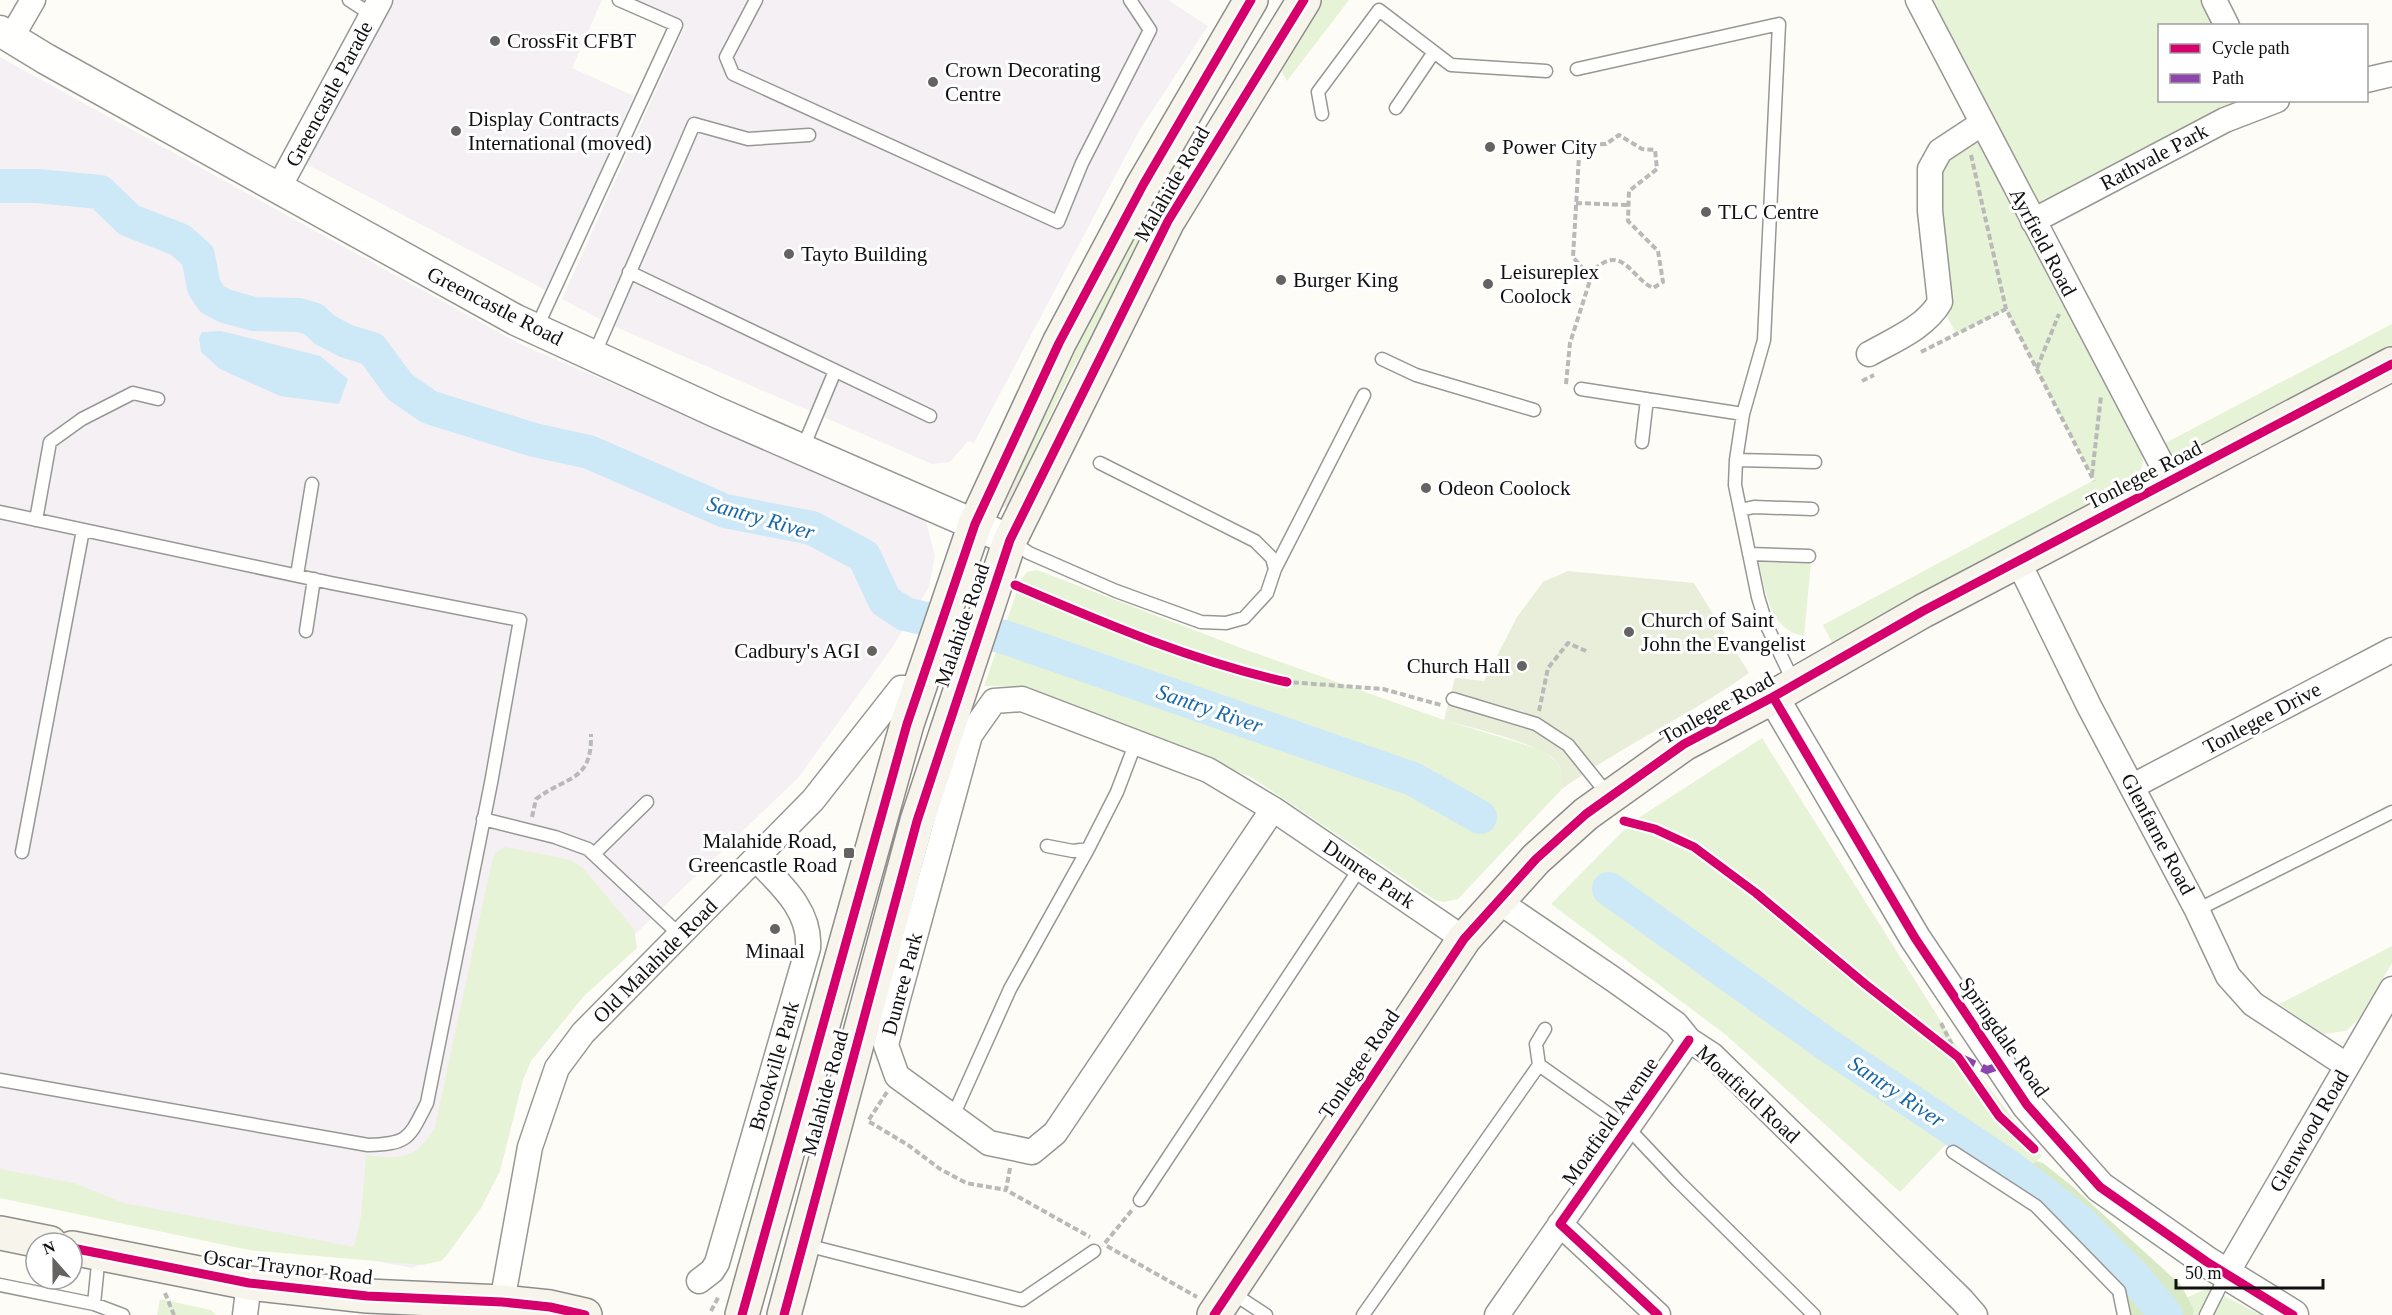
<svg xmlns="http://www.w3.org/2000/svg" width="2392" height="1315" font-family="'Times New Roman',serif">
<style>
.industrial{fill:#f5f0f3}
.green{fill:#e7f3d7}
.forest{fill:#d8eac5}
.cemetery{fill:#e9eedb}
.plaza{fill:#edebe2}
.water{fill:#cde8f7}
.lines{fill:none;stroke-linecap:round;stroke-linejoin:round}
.river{stroke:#cde8f7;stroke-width:34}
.service-casing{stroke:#979795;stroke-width:15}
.minor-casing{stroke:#979795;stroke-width:27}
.tertiary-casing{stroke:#979795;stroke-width:33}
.secondary-casing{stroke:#8e8d8b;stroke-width:36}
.path{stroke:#b9b9b8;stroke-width:4;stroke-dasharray:6 3;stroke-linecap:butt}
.service{stroke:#fffffe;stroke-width:12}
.minor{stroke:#fffffe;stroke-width:24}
.tertiary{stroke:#fffffe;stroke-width:30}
.secondary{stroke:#f6f4eb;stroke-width:33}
.quiet{stroke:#8e44ad;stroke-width:8;stroke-dasharray:15 8;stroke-linecap:butt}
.cycleway-casing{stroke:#fff;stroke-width:13}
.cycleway{stroke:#d6006c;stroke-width:9}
.poi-dot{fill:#646362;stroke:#fff;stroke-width:2}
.labels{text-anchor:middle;stroke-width:6;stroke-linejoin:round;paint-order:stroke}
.poi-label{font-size:21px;fill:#111;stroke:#fff;text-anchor:start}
.street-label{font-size:21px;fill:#111;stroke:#fff}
.water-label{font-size:22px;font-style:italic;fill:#1768a6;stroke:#fff}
</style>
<rect width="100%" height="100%" fill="#fdfcf7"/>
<path class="industrial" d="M382,0h220l-30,68 62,28 -85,196 -252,-133z
M634,0h534l40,26 -68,103 -166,314 -6,-2 -18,21 -18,2 -323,-140 -47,-25 123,-273z
M0,57l522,288 403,172 10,39 -6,31 -37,61 -94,130 -222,213 -65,86 -61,170 -37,21 -413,-75z"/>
<path class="green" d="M1304,0h45l-62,81 -16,-29z
M1919,0h294l14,25 -67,1v74h105l-223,116z
M1981,124l25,48 15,52 121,226 1,12 -5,18 -305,164 -10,-19 271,-145 -88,-170 -50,24 -16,-32 -10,-133z
M1185,145l1,21 -89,164 -23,36 -54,113 -9,-4 84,-179z
M2392,324v40l-221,118 -17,-33z
M1758,560l53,3 -7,73c-36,-6 -38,-47 -46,-76z
M1037,570l204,78 203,72 98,30 15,12 6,13 -1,14 -104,110 -14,3 -9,-2 -184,-123 -215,-86 -25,-5h-27l37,-106 6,-8z
M1762,738l192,304 88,114 -39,37 -51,-55 -52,54 -174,-157 -175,-131 81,-82z
M505,847l66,13 13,9 50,60 3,19 -53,48 -53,65 -8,19 -23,91 -19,37 -34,47 -6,6 -19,4 -173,-15 -249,-52v-29l74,14 50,20 230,44 7,-31 5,-61c34,5 51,4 69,-28l56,-262 4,-12z
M2392,946v17l-34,57 -12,11 -22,3 -45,-30z
M2209,1288l52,27h-116z
M160,1299l51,11 5,5h-59z"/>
<path class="forest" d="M2036,1161l7,2 29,23 109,99 13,25 -1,5h-66l-5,-19 7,-6 -76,-76 -38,-32z"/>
<path class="cemetery" d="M1568,571l126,12 55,90c-60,43 -128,73 -187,116 0,-9 1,-19 -5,-27 -13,-18 -89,-35 -113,-42l11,-42 29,3 33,-64 26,-35z"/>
<path class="plaza" d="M1011,475l9,4 -12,27 -4,1 -4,-2z"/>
<path class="water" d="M221,331l99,25 28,23 -9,25 -59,-8 -60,-27 -19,-17 -2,-14 3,-6z"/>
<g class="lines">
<path class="river" d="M0,186h37l63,6 29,28 51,20 18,16 6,31 8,12 13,7 29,8 45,1 14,4 12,11 21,11 26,8 28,38 29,20 105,33 55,12 136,59 87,17 52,28 21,45 20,13 99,23 409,142 67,38
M1609,889l217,155 182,122 71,55 59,60 28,34"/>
<defs>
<path id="service" d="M349,0l23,15
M756,0l-30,57 7,17 325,148 24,-59 68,-133 -20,-30
M1577,69l202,-45 -15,316 -21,74 -7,46 -1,25 23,112 9,29 27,57
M1396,108l38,-56
M1322,114l-4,-22 61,-82 72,55 95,6
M629,272l301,144
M536,329l140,-304 -57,-25
M594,355l100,-231 54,15 61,-4
M1382,359l34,16 118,35
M1581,389l162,25
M1642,442l5,-43
M802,450l33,-79
M1736,460l79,2
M1100,463l155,78 17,17 3,11
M1740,510l14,-3 58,2
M0,512l331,71 189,37 -29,163 -64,320c-18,35 -18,41 -59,42l-368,-65
M36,520l14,-78 32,-23 51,-26 25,6
M1011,541l18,12 87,38 85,31 25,1 18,-5 23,-25 8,-24 89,-174
M1749,554l60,2
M297,575l15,-91
M306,631l8,-52
M1453,699l83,25 32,21 41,51
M483,819l72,18 33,12 93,87
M1047,846l26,5 15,-2 29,-57 19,-50
M22,852l61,-322
M594,854l53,-52
M2197,910l195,-98
M1539,1065l88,62 51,54 136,134
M953,1116l57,-127 78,-140
M1953,1152l83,54 83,85 5,24
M1140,1200l220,-332
M806,1245l216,55 72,-49
M0,1285l94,19 5,-50
M1231,1292l35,23
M94,1304l29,11
M1363,1315l176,-250 -3,-21 9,-15
M2206,1315l21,-42"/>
<path id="minor" d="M1918,0l253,482
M2214,0l13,26
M11,38l22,-38
M2366,80l26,-6
M278,189l102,-189
M2033,221l192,-101 52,-20
M1869,354c25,-14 57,-27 71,-52l-10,-91v-42l10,-18 41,-27
M2018,561l71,145 108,204 31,66 25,28 93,61
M2133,786l259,-136
M1273,809l-218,324 -23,19 -43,-9 -92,-67 -11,-31 11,-43 73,-267 24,-34 28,-2 186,71 65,39 191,130
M1498,901l115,78 63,45 13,16 23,15 250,245 13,15
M1560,1224l98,91
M2227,1273l165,-284
M699,1281l13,-10 5,-8 91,-315c3,-38 -28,-64 -52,-89
M502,1302l28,-155 27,-79 26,-35 230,-233 88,-112h18
M245,1315l4,-32
M1497,1315l192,-275"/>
<path id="tertiary" d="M0,31l46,28 470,261 200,92 294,128
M1773,697l142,241 112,167 73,82 107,75 86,53"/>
<path id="secondary" d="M0,1233l50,10
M72,1248l177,35 118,13 135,6 48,5 35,8
M742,1315l165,-591 68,-200 84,-181 84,-158 108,-185
M784,1315l133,-494 93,-281 158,-319 136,-221
M1214,1315l250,-376 72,-80 50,-45 98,-70 89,-47 150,-86 469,-247"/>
</defs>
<use href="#service" class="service-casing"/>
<use href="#minor" class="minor-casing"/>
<use href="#tertiary" class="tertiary-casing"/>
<use href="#secondary" class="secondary-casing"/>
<path class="path" d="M1971,155l35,154
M1576,203l52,2
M1921,352l85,-43 88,172
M2037,368l22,-54
M1862,381l12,-6
M1566,384l4,-41 23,-72 -9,-1 -11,-13 6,-101 10,-11 17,-1 13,-9 23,14 13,1 2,19 -28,22 -1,30 30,30 5,31 -10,6c-22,-10 -31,-46 -60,-17
M2092,475l9,-79
M1022,587l86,37 124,46 55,12 96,7 58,16
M1539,711l9,-43 20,-25 18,8
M532,817l4,-18c32,-24 56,-17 55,-65
M1624,821l31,8 39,18 62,46 109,91 93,73 41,59 22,22
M1941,1023l17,34
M887,1092l-19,29 40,24 32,24 26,14 40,7
M1010,1168l-4,22 84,47
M1105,1243l27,-33
M1107,1246l90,51
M165,1293l9,22
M711,1311l8,-15"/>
<use href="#service" class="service"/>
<use href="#minor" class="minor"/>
<use href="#tertiary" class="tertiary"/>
<use href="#secondary" class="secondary"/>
<path class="quiet" d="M1961,1058l26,12 12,-4"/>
<defs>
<path id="cycleway" d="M1015,585c89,38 177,76 272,97
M1773,697l142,241 112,167 73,82 107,75 86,53
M1624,821l31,8 39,18 62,46 109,91 93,73 41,59 35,33
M72,1248l177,35 118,13 135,6 48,5 35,8
M742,1315l165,-591 68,-200 84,-181 84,-158 108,-185
M784,1315l133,-494 93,-281 158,-319 136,-221
M1214,1315l250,-376 72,-80 50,-45 98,-70 89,-47 150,-86 469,-247
M1658,1315l-98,-91 129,-184"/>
</defs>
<use href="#cycleway" class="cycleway-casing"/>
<use href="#cycleway" class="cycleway"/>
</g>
<g class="poi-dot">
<circle cx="495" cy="41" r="6"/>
<circle cx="933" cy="82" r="6"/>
<circle cx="456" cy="131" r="6"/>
<circle cx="1490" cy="147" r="6"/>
<circle cx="1706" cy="212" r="6"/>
<circle cx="789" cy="254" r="6"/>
<circle cx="1281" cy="280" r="6"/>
<circle cx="1488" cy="284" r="6"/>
<circle cx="1426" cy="488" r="6"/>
<circle cx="1629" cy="632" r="6"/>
<circle cx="872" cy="651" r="6"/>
<circle cx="1522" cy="666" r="6"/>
<rect x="843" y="847" width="12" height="12" rx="3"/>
<circle cx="775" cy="929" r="6"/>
</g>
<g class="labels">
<g class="poi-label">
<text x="507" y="48">CrossFit CFBT</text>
<text x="945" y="77">Crown Decorating<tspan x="945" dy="24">Centre</tspan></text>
<text x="468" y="126">Display Contracts<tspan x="468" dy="24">International (moved)</tspan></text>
<text x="1502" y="154">Power City</text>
<text x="1718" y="219">TLC Centre</text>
<text x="801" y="261">Tayto Building</text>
<text x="1500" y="279">Leisureplex<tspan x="1500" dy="24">Coolock</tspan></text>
<text x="1293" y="287">Burger King</text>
<text x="1438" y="495">Odeon Coolock</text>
<text x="1641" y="627">Church of Saint<tspan x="1641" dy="24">John the Evangelist</tspan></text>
<text x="860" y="658" text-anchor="end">Cadbury's AGI</text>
<text x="1510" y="673" text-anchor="end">Church Hall</text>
<text x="837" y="848" text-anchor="end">Malahide Road,<tspan x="837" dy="24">Greencastle Road</tspan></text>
<text x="775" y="958" text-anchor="middle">Minaal</text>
</g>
<g class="street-label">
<text transform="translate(329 94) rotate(-62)" y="7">Greencastle Parade</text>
<text transform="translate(2154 157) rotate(-28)" y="7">Rathvale Park</text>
<text transform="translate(1172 184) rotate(-60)" y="7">Malahide Road</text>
<text transform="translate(2043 242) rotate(62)" y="7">Ayrfield Road</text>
<text transform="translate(495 306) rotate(27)" y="7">Greencastle Road</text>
<text transform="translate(2144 475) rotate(-27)" y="7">Tonlegee Road</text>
<text transform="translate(962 625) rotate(-71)" y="7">Malahide Road</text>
<text transform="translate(1717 708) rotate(-29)" y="7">Tonlegee Road</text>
<text transform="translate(2262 718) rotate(-28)" y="7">Tonlegee Drive</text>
<text transform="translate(2158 834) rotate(62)" y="7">Glenfarne Road</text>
<text transform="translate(1369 874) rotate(34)" y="7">Dunree Park</text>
<text transform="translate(655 961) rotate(-45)" y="7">Old Malahide Road</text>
<text transform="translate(902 984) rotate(-75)" y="7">Dunree Park</text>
<text transform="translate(2004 1037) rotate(55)" y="7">Springdale Road</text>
<text transform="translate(1359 1064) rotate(-56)" y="7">Tonlegee Road</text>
<text transform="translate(774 1066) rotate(-74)" y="7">Brookville Park</text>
<text transform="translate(825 1093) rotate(-75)" y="7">Malahide Road</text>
<text transform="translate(1748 1094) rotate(43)" y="7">Moatfield Road</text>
<text transform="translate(1610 1121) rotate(-55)" y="7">Moatfield Avenue</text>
<text transform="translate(2309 1131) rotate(-60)" y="7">Glenwood Road</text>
<text transform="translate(288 1267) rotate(7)" y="7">Oscar Traynor Road</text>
</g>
<g class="water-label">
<text transform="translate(761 517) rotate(16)" y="8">Santry River</text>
<text transform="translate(1210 708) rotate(19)" y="8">Santry River</text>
<text transform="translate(1897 1091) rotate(34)" y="8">Santry River</text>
</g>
</g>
<rect x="2158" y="24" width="210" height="78" fill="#ffffff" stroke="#a0a0a0" stroke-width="1.5"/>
<rect x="2170" y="44" width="30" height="9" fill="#d6006c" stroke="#a0a0a0" stroke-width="1.5"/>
<text x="2212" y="54" font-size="18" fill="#111111">Cycle path</text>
<rect x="2170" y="74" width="30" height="9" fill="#8e44ad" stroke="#a0a0a0" stroke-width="1.5"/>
<text x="2212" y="84" font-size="18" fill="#111111">Path</text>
<g transform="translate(54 1261) rotate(339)"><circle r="28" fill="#ffffff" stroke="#a0a0a0" stroke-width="1.5"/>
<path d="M0-4.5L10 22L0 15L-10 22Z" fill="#646362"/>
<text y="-9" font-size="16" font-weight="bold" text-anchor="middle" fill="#111111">N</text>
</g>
<path d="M2176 1279v9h147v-9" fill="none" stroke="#111111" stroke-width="3"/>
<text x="2185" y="1279" font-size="18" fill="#111111" stroke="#ffffff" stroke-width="4.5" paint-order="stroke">50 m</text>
</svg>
